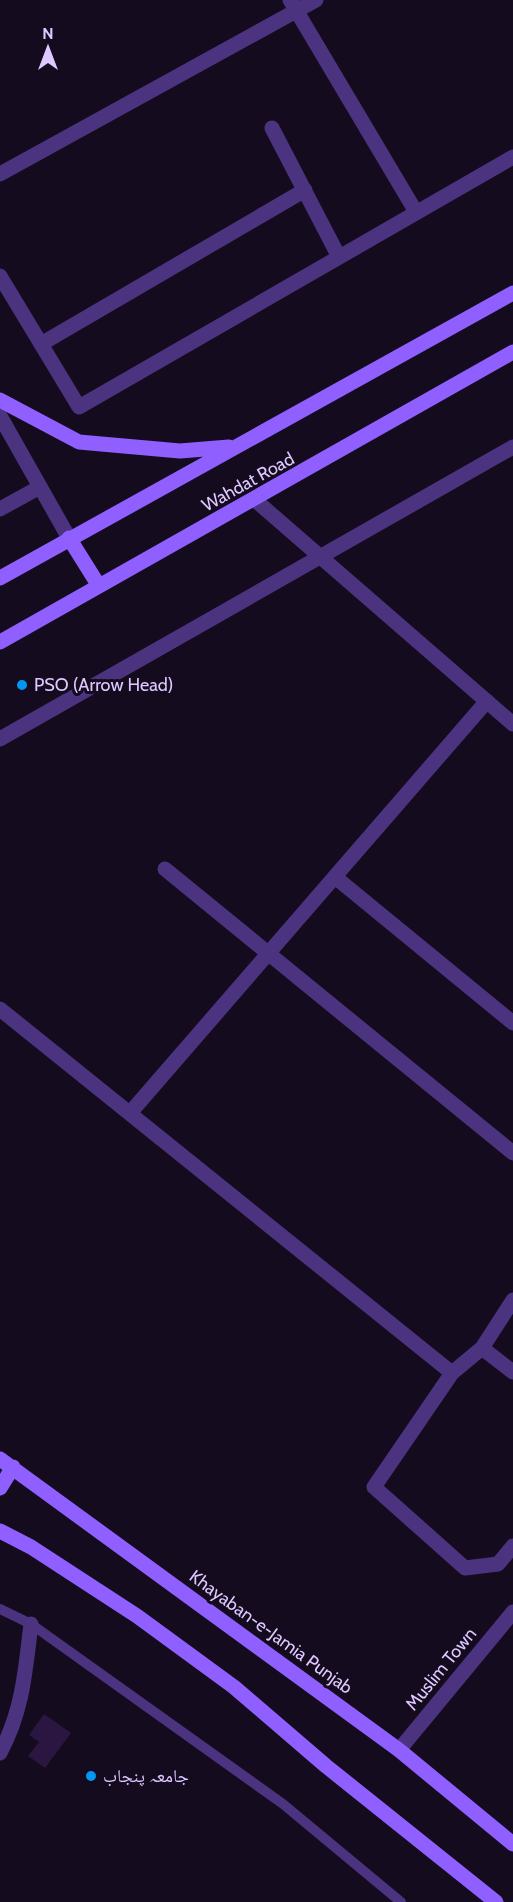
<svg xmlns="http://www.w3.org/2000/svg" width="513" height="1902" font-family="Cabin,'Noto Naskh Arabic',sans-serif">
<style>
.building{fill:#2a1640}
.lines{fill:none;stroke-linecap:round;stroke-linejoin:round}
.service{stroke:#4b3380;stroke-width:10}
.minor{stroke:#4b3380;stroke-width:15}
.tertiary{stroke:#4b3380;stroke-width:15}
.secondary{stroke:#905fff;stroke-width:15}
.poi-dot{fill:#0097f3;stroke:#140b1e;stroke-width:2}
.labels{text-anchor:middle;stroke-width:6;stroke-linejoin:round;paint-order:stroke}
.street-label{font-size:18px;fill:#dec8ff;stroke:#140b1e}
.poi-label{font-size:18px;fill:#dec8ff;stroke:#140b1e;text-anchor:start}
</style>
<rect width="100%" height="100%" fill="#140b1e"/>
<path class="building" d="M44,1714l27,19 -26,35 -17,-12 11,-14 -10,-7z"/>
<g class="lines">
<path class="service" d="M0,1609l31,15 252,180 118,98"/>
<path class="minor" d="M290,0l126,212
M272,128l67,129
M0,174l316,-174
M0,276l79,131 434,-250
M41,344l264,-154
M255,500l258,224
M0,509l40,-22
M0,739l513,-292
M165,869l348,284
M335,877l178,146
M0,1009l452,364
M130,1113l357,-412
M513,1300l-31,48 -30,25 -78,114 91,81 33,-4 15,-18
M482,1348l31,24
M399,1750l114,-138
M0,1753c23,-43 25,-81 31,-129"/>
<path class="tertiary" d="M0,416l69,122"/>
<path class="secondary" d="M0,400l79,42 101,9 49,-4
M69,538l30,48
M0,578l513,-285
M0,642l513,-290
M0,1459l399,291 114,94
M0,1488l13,-21
M0,1531l31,16 106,69 97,71 92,79 170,136"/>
</g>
<g class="poi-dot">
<circle cx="22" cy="685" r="6"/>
<circle cx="91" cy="1776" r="6"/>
</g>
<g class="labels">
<g class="street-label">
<text transform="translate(248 482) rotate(-29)" y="6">Wahdat Road</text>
<text transform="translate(271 1632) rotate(36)" y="6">Khayaban-e-Jamia Punjab</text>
<text transform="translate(441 1669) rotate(-51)" y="6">Muslim Town</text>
</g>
<g class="poi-label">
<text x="34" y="691">PSO (Arrow Head)</text>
<text x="103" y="1782">جامعہ پنجاب</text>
</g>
</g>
<g transform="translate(48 48)" stroke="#140b1e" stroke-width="4.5" paint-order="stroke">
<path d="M0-4.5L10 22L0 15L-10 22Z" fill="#dec8ff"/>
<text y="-9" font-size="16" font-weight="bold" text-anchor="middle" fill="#dec8ff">N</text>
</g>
</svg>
